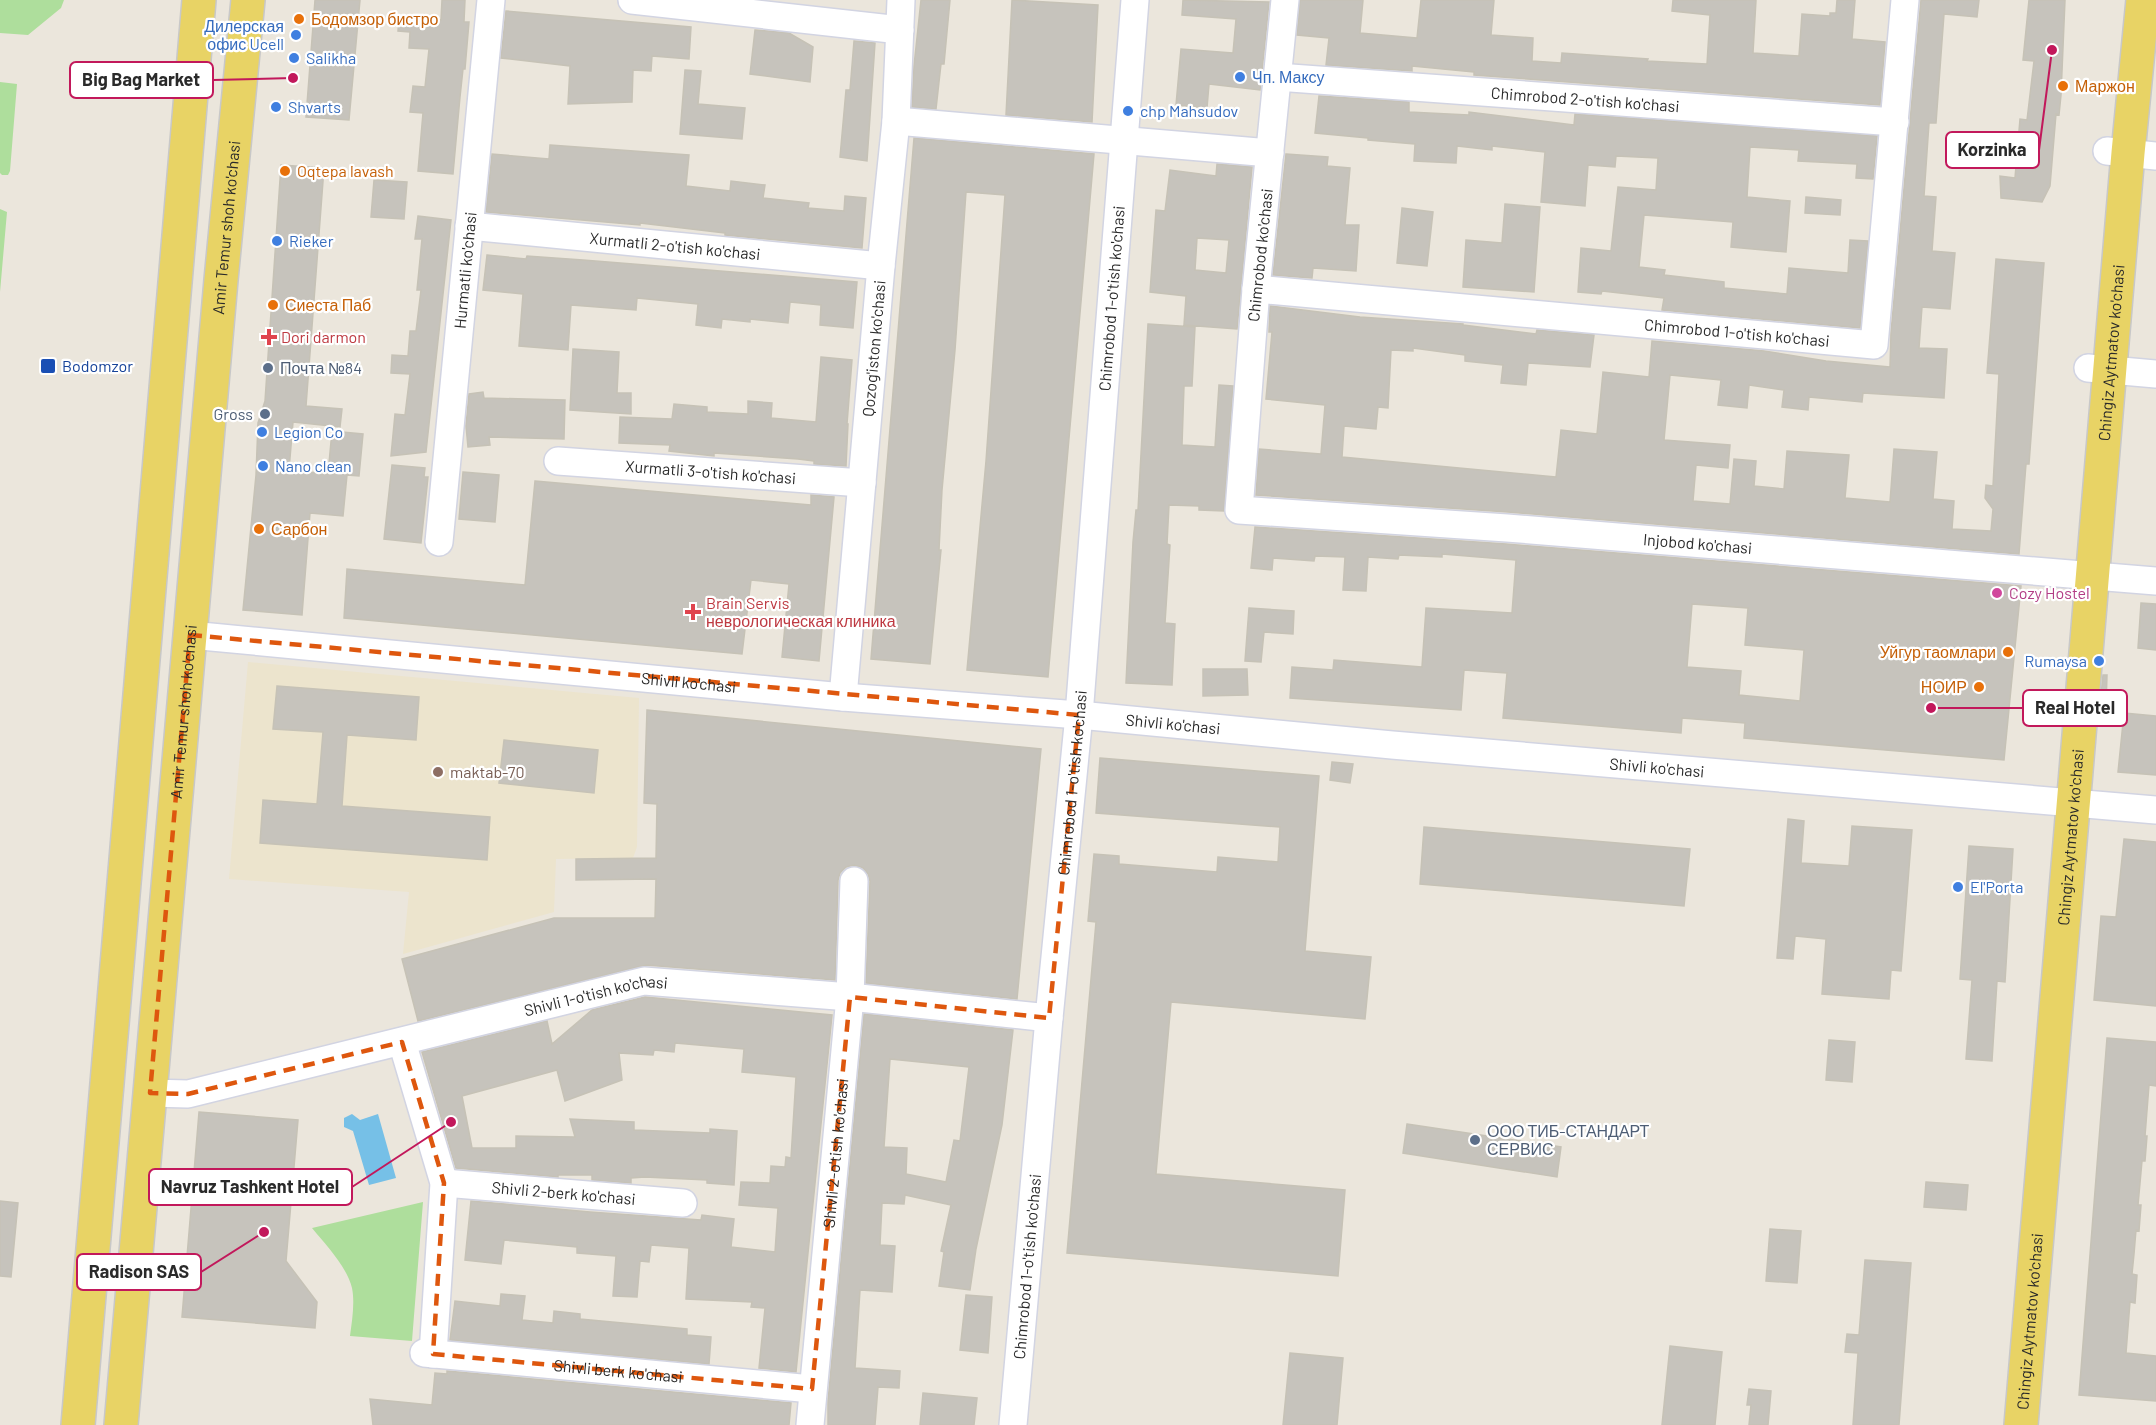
<svg xmlns="http://www.w3.org/2000/svg" width="2156" height="1425" font-family="Barlow,sans-serif">
<style>
.education{fill:#ece4cd}
.green{fill:#aede9c}
.water{fill:#76c0e7}
.building{fill:#c6c3bc;stroke:#c6c2b6;stroke-width:1.5;fill-rule:evenodd}
.lines{fill:none;stroke-linecap:round;stroke-linejoin:round}
.minor-casing{stroke:#d2d4e2;stroke-width:30}
.major-casing{stroke:#c8c8c8;stroke-width:36}
.minor{stroke:#fff;stroke-width:27}
.major{stroke:#e8d365;stroke-width:33}
.marked{fill:none;stroke:#de570e;stroke-width:4.5;stroke-dasharray:12 8;stroke-linejoin:round}
.food-dot{fill:#e8710a;stroke:#fff;stroke-width:2}
.shop-dot{fill:#3f7fe0;stroke:#fff;stroke-width:2}
.health-dot{fill:#e0444e;stroke:#fff;stroke-width:2}
.transit-dot{fill:#1a4fb4;stroke:#fff;stroke-width:2}
.service-dot{fill:#5c6f8a;stroke:#fff;stroke-width:2}
.hotel-dot{fill:#d1479c;stroke:#fff;stroke-width:2}
.education-dot{fill:#8d6e63;stroke:#fff;stroke-width:2}
.labels{text-anchor:middle;stroke-width:4.5;stroke-linejoin:round;paint-order:stroke}
.food-label{font-size:16px;fill:#c56008;stroke:#fff;text-anchor:start}
.shop-label{font-size:16px;fill:#366cbe;stroke:#fff;text-anchor:start}
.street-label{font-size:16px;fill:#2a2a2a;stroke:#fff}
.health-label{font-size:16px;fill:#be3a42;stroke:#fff;text-anchor:start}
.transit-label{font-size:16px;fill:#164399;stroke:#fff;text-anchor:start}
.service-label{font-size:16px;fill:#4e5e75;stroke:#fff;text-anchor:start}
.hotel-label{font-size:16px;fill:#b23c85;stroke:#fff;text-anchor:start}
.education-label{font-size:16px;fill:#785e54;stroke:#fff;text-anchor:start}
.leader{fill:none;stroke:#c2185b;stroke-width:2}
.callout-dot{fill:#c2185b;stroke:#fff;stroke-width:2}
.callout{fill:#fff;stroke:#c2185b;stroke-width:2}
.callout-label{font-size:18px;text-anchor:middle;font-weight:bold;fill:#2a2a2a}
</style>
<rect width="100%" height="100%" fill="#ebe6dc"/>
<path class="education" d="M248,662l391,36 -2,149 -4,11 -77,1 -2,53 -151,42 6,-62 -180,-13z"/>
<path class="green" d="M0,0h64l-3,8 -33,27 -28,-2z
M0,82l17,2 -7,87 -2,4h-6l-2,-2z
M0,209l7,3 -7,80z
M423,1202l-11,139 -62,-5c2,-15 5,-33 2,-48 -5,-21 -26,-43 -40,-60z"/>
<path class="water" d="M352,1114l8,6 18,-6 18,64 -27,7 -16,-54 -9,-4v-9z"/>
<path class="building" d="M315,0h45l-11,120 -43,-3z
M442,0h23l-1,22h5l-4,47h-2l-3,28 -7,77 -35,-3 5,-58 -13,-1 3,-26 12,1 4,-38 -20,-1 1,-16 -12,-1 1,-15 42,4z
M921,0h29l-6,64h-3l-5,45 -24,-2 2,-41z
M1012,0l86,5 -6,117 -86,-7z
M1183,0l86,2 -9,88 -51,-6 -2,24 -31,-3 5,-56 52,4 3,-34 -54,-4z
M1300,0h63l-3,33 57,5 4,-38h73l-3,35 42,3 -1,23 29,2 1,-10 86,6 -1,2 60,3 3,-49 -38,-4 1,-11h83l-3,53 46,3 3,-42 28,2v-3h6l1,-13h18l-3,39 33,3 -5,63 -406,-30v-3l-62,-6v5l-86,-6 3,-27 -32,-3z
M1921,0h58l-2,17 -33,-3 -8,109h-7l-5,73 12,1 -4,54 23,2 -5,56 -28,-2 -3,41 28,1 -3,49 -81,-5 -1,9 -53,-5 -1,13 -26,-3 2,-17 -35,-5 -2,23 -29,-3 3,-25 -51,-5 -6,65 66,5 -2,23 -32,-3 -3,36 37,3 4,-45 22,2 -2,25 30,3 3,-38 62,4 -4,43 45,4 4,-53 43,3 -4,47 21,2 -2,28 39,2 2,-22 -8,-11 1,-13 7,1 6,-112 -12,-1 9,-114 48,4 -15,201h-3l-7,90 -511,-42 -252,-17 3,-46 62,5 4,-49 -59,-6 6,-67h-3l1,-26 90,11 103,7v1l73,9 1,-4 57,5 -4,32 -62,-4 -2,22 -25,-2 2,-18 -38,-4v-6l-52,-7v3l-22,-1 -3,58 -10,-1 -2,22 -32,-3 -2,31 214,20 5,-47 36,4 6,-62 46,5 3,-36 112,10 62,10 64,6 1,-34z
M2029,0h36l-4,95 -2,20 -3,-1 -6,72 -8,16 -41,-4 -1,-22 15,2 5,-59 7,1 7,-59 -11,-1z
M506,11l185,16 -2,32 -37,-3 -1,15 -18,-1 -1,32 -64,2 2,-38 -69,-8z
M755,30l34,3 24,14 -3,35 -60,-8z
M854,41l21,2 -8,118 -27,-4 6,-67h4z
M685,70l16,1 -3,33 47,4 -3,31 -62,-5z
M1319,96l90,6v10l60,3v-3l105,13 1,-11 302,22 -4,43 -17,-1 1,-14 -59,-3 1,-11 -49,-3 -3,50 43,4 -4,51 -55,-5 2,-25 -89,-7 -5,52 26,3 -1,5 60,7v6l63,6 2,-26 59,5 2,-33 18,1 -8,87 -198,-18 2,-12 -62,-7 -1,3 -23,-2 3,-44 30,3 7,-64 38,3 2,-32 -42,-2 -1,11 -27,-2 -3,41 -44,-4 4,-50 -53,-6v4l-35,-4 -1,17 -42,-2 1,-17 -47,-4v-2l-53,-5z
M914,138l180,16 -46,523 -81,-7 19,-209 19,-266 -39,-3 -11,158 -13,140 -3,60h2l-11,114 -59,-5z
M550,145l139,10 -3,31 44,5 1,-10 34,4 -2,13 46,5 -1,5 36,3 1,-15 21,2 -4,50 -137,-13v-2l-85,-10v2l-154,-13 6,-58 57,5z
M1286,154l42,3 -1,9 23,2 -5,57h14l-3,46 -43,-3 -1,10 -39,-3z
M1217,164l35,3 -15,162 -53,-4 2,-29 -36,-4 6,-82 9,1 5,-41 46,6zM1197,238l32,2 -3,33 -31,-3z
M281,165l43,3 -18,238 36,3 -2,18 -47,-5 -4,48 39,4 4,-43 31,3 -4,42 -12,-1 -4,41 -33,-3 -8,102 -59,-5 13,-135 2,-52 7,-22z
M374,180l33,2 -3,37 -33,-2z
M1806,197l35,3 -1,15 -35,-2z
M1505,204l35,3 -6,85 -71,-5 3,-47 36,3z
M1402,208l31,4 -6,54 -30,-3z
M418,216l33,4 -25,232 -35,4 4,-42 10,1 5,-41 -19,-1 1,-18 16,1 2,-25h6l5,-41h-4l5,-51h-7z
M487,255l39,4 1,-3 56,4 274,22 -4,46 -33,-3 1,-20 -31,-3 -2,21 -38,-4v3l-28,-3 -1,9 -25,-3 2,-21 -61,-6 -1,12 -65,-5 -3,45 -49,-4 4,-52 -40,-4z
M1148,324l47,3 -3,59h-8l-2,59 33,2 4,-62 14,1 -9,125 -25,-1v-4l-30,-1 -2,39 3,1 -5,78 10,1 -3,61 -46,-2 7,-141 3,-32h2z
M573,349l46,3 -2,41h14v21l-61,-4z
M821,357l31,3 -5,64h1l-2,42 -32,-2v-3l-16,-2 -84,-6v3l-45,-5 1,-6 -51,-2 1,-26 52,2 2,-15 33,3v5l41,2v-13l24,2 -1,15 45,4z
M483,392l1,6 81,2 -1,39 -75,-2 1,8 -22,2 -2,-21 3,-32z
M392,465l33,3 -1,9h4l-7,66 -37,-4z
M463,472l36,3 -4,47 -36,-3z
M535,481l276,24v-10l23,2 -15,164 -37,-4 7,-73 -38,-4 -9,74 -398,-36 3,-49 178,16z
M1255,527l251,17 515,42 -17,174 -260,-22 1,-15 -63,-5 -1,15 -178,-15 4,-45 -43,-3 -3,40 -171,-12 2,-31 41,3 1,-10 88,7 4,-59 86,5 4,-53 -74,-6v3l-43,-2 -1,4 -30,-2 -2,34 -23,-1 2,-33 -30,-1 -1,5 -41,-3 -1,12 -21,-2zM1692,604l56,4 -3,37 59,5 -4,51 -61,-6 2,-24 -54,-4z
M2141,603l15,1v46l-18,-2z
M1249,608l45,3 -1,23 -29,-2 -3,30 -16,-1z
M1203,669h44l1,26 -45,1z
M2103,675h4l-1,31 -6,-1z
M277,686l142,11 -3,43 -69,-5 -5,71 148,11 -3,43 -227,-17 3,-43 54,4 6,-72 -50,-3z
M647,710l394,39 -24,250 -151,-16 4,-102 -2,-7 -5,-6 -9,-3 -8,2 -6,6 -2,7 -3,100 -189,-15 -228,56 -16,-62 152,-41h101l1,-39 -80,1v-21l80,-1 1,-54 -13,-1z
M2124,713l32,3v59l-38,-3z
M504,740l94,10 -4,43 -95,-10z
M1100,758l219,18 -14,175 66,6 -6,62 -194,-17 -15,172 189,16 -7,86 -271,-23 29,-331 -8,-1 6,-67 25,2v8l98,8 1,-15 60,5 2,-35 -184,-14z
M1332,762l21,2 -3,19 -20,-3z
M1788,819l16,2 -3,42 48,3 3,-40 60,4 -11,141 -10,-1 -2,29 -67,-5 4,-55 -31,-3 -2,23 -16,-1z
M1424,827l266,22 -6,57 -264,-22z
M2124,839l32,3v164l-62,-6 7,-84 15,1z
M1969,846l44,3 -8,133 -8,-1 -5,80 -26,-2 6,-79 -12,-1z
M645,997l187,18 -36,357 -37,-4 6,-60 -14,-1 1,-5 -66,-3 3,-51 -38,-3 -2,17 -9,-1 -3,36 -24,-1 3,-40 -39,-3v-6l-73,-7 -3,24 -36,-4 6,-59 119,11 111,8 1,-5 32,4 -3,28 44,5 3,-44 -39,-3 2,-23 29,1 1,-17 14,1 1,-10 5,1 5,-81 -54,-5 2,-23 -69,-6 -1,9 -20,-2 -1,5 -34,-2 3,27 -57,21 -8,-31 -95,26 10,52h44v-12l59,1 -5,-18 64,3v8l76,3v-4l27,2 -3,54 -27,-2v-3l-62,-3 -14,1v5l-39,-3v-5h-34v2l-102,-9 -34,-116 125,-31 5,23 40,-34z
M864,1014l149,16 -11,95 -26,124 -6,41 -31,-4 5,-34 -3,-1 10,-46 -46,-10 -1,9 -22,-1 -2,42 15,1 -3,46 -32,-2 -5,78 45,3 -1,17 -21,-1 -3,38h-47v-24zM890,1059l79,8 -9,74 -6,-1 -8,42 -40,-8 1,-26 -23,-1z
M2107,1038l49,4v44l-7,-1 -4,51h2l-2,25h-3l-4,44h3l-2,26 -3,-1 -2,24 -2,20 5,1 -2,28 -5,-1 -4,51 30,3v45l-77,-6z
M1829,1040l26,2 -3,40 -26,-2z
M199,1112l99,8 -12,141 31,41 -2,26 -133,-11z
M1407,1124l154,23 -4,30 -154,-24z
M1926,1182l42,3 -2,25 -42,-3z
M0,1201l18,2 -7,74 -11,-1z
M1770,1229l31,2 -4,52 -31,-2z
M1865,1260l46,3 -12,162h-46l5,-72 -13,-1 2,-18 12,1z
M501,1294l24,2 -3,24 31,3 1,-12 26,3v5l107,10v6l24,2 -2,27 -259,-24 5,-39 45,5z
M966,1295l26,2 -4,56 -28,-3z
M1670,1346l52,6 -7,73h-53z
M1290,1353l53,5 -6,67h-54z
M447,1371l344,32 -2,22h-416l-3,-26 62,6 3,-32 12,1z
M1749,1389l22,2 -3,34h-19l2,-20h-4z
M923,1393l54,5 -3,27h-54z"/>
<g class="lines">
<defs>
<g id="minor">
<path d="M632,0l268,30"/>
<path id="s1" d="M1285,0l-29,289 -17,221 268,18 649,53"/>
<path id="s2" d="M1277,77l618,45"/>
<path d="M896,121l374,32"/>
<path d="M2107,151l49,5"/>
<path id="s3" d="M469,226l412,40"/>
<path id="s4" d="M1256,289l618,56 31,-345"/>
<path d="M2088,368l68,6"/>
<path id="s5" d="M558,461l304,22"/>
<path id="s6" d="M439,542l52,-542"/>
<path id="s7" d="M190,635l653,62 236,18 313,30 764,65"/>
<path id="s8" d="M843,697l38,-431 15,-145 5,-121"/>
<path d="M402,1042l42,141 -11,171"/>
<path id="s9" d="M150,1093l38,1 456,-113 206,16 199,21"/>
<path id="s10" d="M444,1183l239,20"/>
<path id="s11" d="M424,1353l388,36"/>
<path id="s12" d="M810,1425l40,-428 4,-116"/>
<path id="s13" d="M1013,1425l36,-407 30,-303 56,-715"/>
</g>
<g id="major">
<path d="M78,1425l121,-1425"/>
<path id="s14" d="M121,1425l100,-1145 27,-280"/>
<path id="s15" d="M2021,1425l107,-1272 15,-153"/>
</g>
</defs>
<use href="#minor" class="minor-casing"/>
<use href="#major" class="major-casing"/>
<use href="#minor" class="minor"/>
<use href="#major" class="major"/>
</g>
<path class="marked" d="M190,635l889,80 -30,303 -199,-21 -38,392 -379,-35 11,-171 -42,-141 -214,52 -38,-1z"/>
<g class="food-dot">
<circle cx="299" cy="19" r="6"/>
<circle cx="2063" cy="86" r="6"/>
<circle cx="285" cy="171" r="6"/>
<circle cx="273" cy="305" r="6"/>
<circle cx="259" cy="529" r="6"/>
<circle cx="2008" cy="652" r="6"/>
<circle cx="1979" cy="687" r="6"/>
</g>
<g class="shop-dot">
<circle cx="296" cy="35" r="6"/>
<circle cx="294" cy="58" r="6"/>
<circle cx="1240" cy="77" r="6"/>
<circle cx="276" cy="107" r="6"/>
<circle cx="1128" cy="111" r="6"/>
<circle cx="277" cy="241" r="6"/>
<circle cx="262" cy="432" r="6"/>
<circle cx="263" cy="466" r="6"/>
<circle cx="2099" cy="661" r="6"/>
<circle cx="1958" cy="887" r="6"/>
</g>
<g class="health-dot">
<path d="M266 328h6v6h6v6h-6v6h-6v-6h-6v-6h6z"/>
<path d="M690 603h6v6h6v6h-6v6h-6v-6h-6v-6h6z"/>
</g>
<rect class="transit-dot" x="40" y="358" width="16" height="16" rx="3"/>
<g class="service-dot">
<circle cx="268" cy="368" r="6"/>
<circle cx="265" cy="414" r="6"/>
<circle cx="1475" cy="1140" r="6"/>
</g>
<circle class="hotel-dot" cx="1997" cy="593" r="6"/>
<circle class="education-dot" cx="438" cy="772" r="6"/>
<g class="labels">
<g class="food-label">
<text x="311" y="25">Бодомзор бистро</text>
<text x="2075" y="92">Маржон</text>
<text x="297" y="177">Oqtepa lavash</text>
<text x="285" y="311">Сиеста Паб</text>
<text x="271" y="535">Сарбон</text>
<text x="1996" y="658" text-anchor="end">Уйгур таомлари</text>
<text x="1967" y="693" text-anchor="end">НОИР</text>
</g>
<g class="shop-label">
<text x="284" y="32" text-anchor="end">Дилерская<tspan x="284" dy="18">офис Ucell</tspan></text>
<text x="306" y="64">Salikha</text>
<text x="1252" y="83">Чп. Максу</text>
<text x="288" y="113">Shvarts</text>
<text x="1140" y="117">chp Mahsudov</text>
<text x="289" y="247">Rieker</text>
<text x="274" y="438">Legion Co</text>
<text x="275" y="472">Nano clean</text>
<text x="2087" y="667" text-anchor="end">Rumaysa</text>
<text x="1970" y="893">El'Porta</text>
</g>
<g class="street-label">
<text dy="6" stroke="none"><textPath href="#s2" startOffset="309">Chimrobod 2-o'tish ko'chasi</textPath></text>
<text dy="6" stroke="none"><textPath href="#s14" startOffset="1202">Amir Temur shoh ko'chasi</textPath></text>
<text dy="6" stroke="none"><textPath href="#s3" startOffset="207">Xurmatli 2-o'tish ko'chasi</textPath></text>
<text transform="translate(1260 255) rotate(-84)" y="6">Chimrobod ko'chasi</text>
<text dy="6" stroke="none"><textPath href="#s6" startOffset="273">Hurmatli ko'chasi</textPath></text>
<text dy="6" stroke="none"><textPath href="#s13" startOffset="1131">Chimrobod 1-o'tish ko'chasi</textPath></text>
<text dy="6" stroke="none"><textPath href="#s4" startOffset="483">Chimrobod 1-o'tish ko'chasi</textPath></text>
<text dy="6" stroke="none"><textPath href="#s8" startOffset="350">Qozog'iston ko'chasi</textPath></text>
<text dy="6" stroke="none"><textPath href="#s15" startOffset="1076">Chingiz Aytmatov ko'chasi</textPath></text>
<text dy="6" stroke="none"><textPath href="#s5" startOffset="153">Xurmatli 3-o'tish ko'chasi</textPath></text>
<text dy="6" stroke="none"><textPath href="#s1" startOffset="972">Injobod ko'chasi</textPath></text>
<text dy="6" stroke="none"><textPath href="#s7" startOffset="501">Shivli ko'chasi</textPath></text>
<text dy="6" stroke="none"><textPath href="#s14" startOffset="716">Amir Temur shoh ko'chasi</textPath></text>
<text dy="6" stroke="none"><textPath href="#s7" startOffset="987">Shivli ko'chasi</textPath></text>
<text dy="6" stroke="none"><textPath href="#s7" startOffset="1473">Shivli ko'chasi</textPath></text>
<text dy="6" stroke="none"><textPath href="#s13" startOffset="645">Chimrobod 1-o'tish ko'chasi</textPath></text>
<text dy="6" stroke="none"><textPath href="#s15" startOffset="590">Chingiz Aytmatov ko'chasi</textPath></text>
<text dy="6" stroke="none"><textPath href="#s9" startOffset="458">Shivli 1-o'tish ko'chasi</textPath></text>
<text dy="6" stroke="none"><textPath href="#s12" startOffset="273">Shivli 2-o'tish ko'chasi</textPath></text>
<text dy="6" stroke="none"><textPath href="#s10" startOffset="120">Shivli 2-berk ko'chasi</textPath></text>
<text dy="6" stroke="none"><textPath href="#s13" startOffset="159">Chimrobod 1-o'tish ko'chasi</textPath></text>
<text dy="6" stroke="none"><textPath href="#s15" startOffset="104">Chingiz Aytmatov ko'chasi</textPath></text>
<text dy="6" stroke="none"><textPath href="#s11" startOffset="195">Shivli berk ko'chasi</textPath></text>
</g>
<g class="health-label">
<text x="281" y="343">Dori darmon</text>
<text x="706" y="609">Brain Servis<tspan x="706" dy="18">неврологическая клиника</tspan></text>
</g>
<g class="transit-label">
<text x="62" y="372">Bodomzor</text>
</g>
<g class="service-label">
<text x="280" y="374">Почта №84</text>
<text x="253" y="420" text-anchor="end">Gross</text>
<text x="1487" y="1137">ООО ТИБ-СТАНДАРТ<tspan x="1487" dy="18">СЕРВИС</tspan></text>
</g>
<g class="hotel-label">
<text x="2009" y="599">Cozy Hostel</text>
</g>
<g class="education-label">
<text x="450" y="778">maktab-70</text>
</g>
</g>
<path class="leader" d="M293 78L213 80M2052 50L2039 150M1931 708L2023 708M451 1122L352 1187M264 1232L201 1272"/>
<g class="callout-dot">
<circle cx="293" cy="78" r="6"/>
<circle cx="2052" cy="50" r="6"/>
<circle cx="1931" cy="708" r="6"/>
<circle cx="451" cy="1122" r="6"/>
<circle cx="264" cy="1232" r="6"/>
</g>
<g class="callout">
<rect x="70" y="62" width="143" height="36" rx="6"/>
<rect x="1946" y="132" width="93" height="36" rx="6"/>
<rect x="2023" y="690" width="104" height="36" rx="6"/>
<rect x="149" y="1169" width="203" height="36" rx="6"/>
<rect x="77" y="1254" width="124" height="36" rx="6"/>
</g>
<g class="callout-label">
<text x="141" y="86">Big Bag Market</text>
<text x="1992" y="156">Korzinka</text>
<text x="2075" y="714">Real Hotel</text>
<text x="250" y="1193">Navruz Tashkent Hotel</text>
<text x="139" y="1278">Radison SAS</text>
</g>
</svg>
